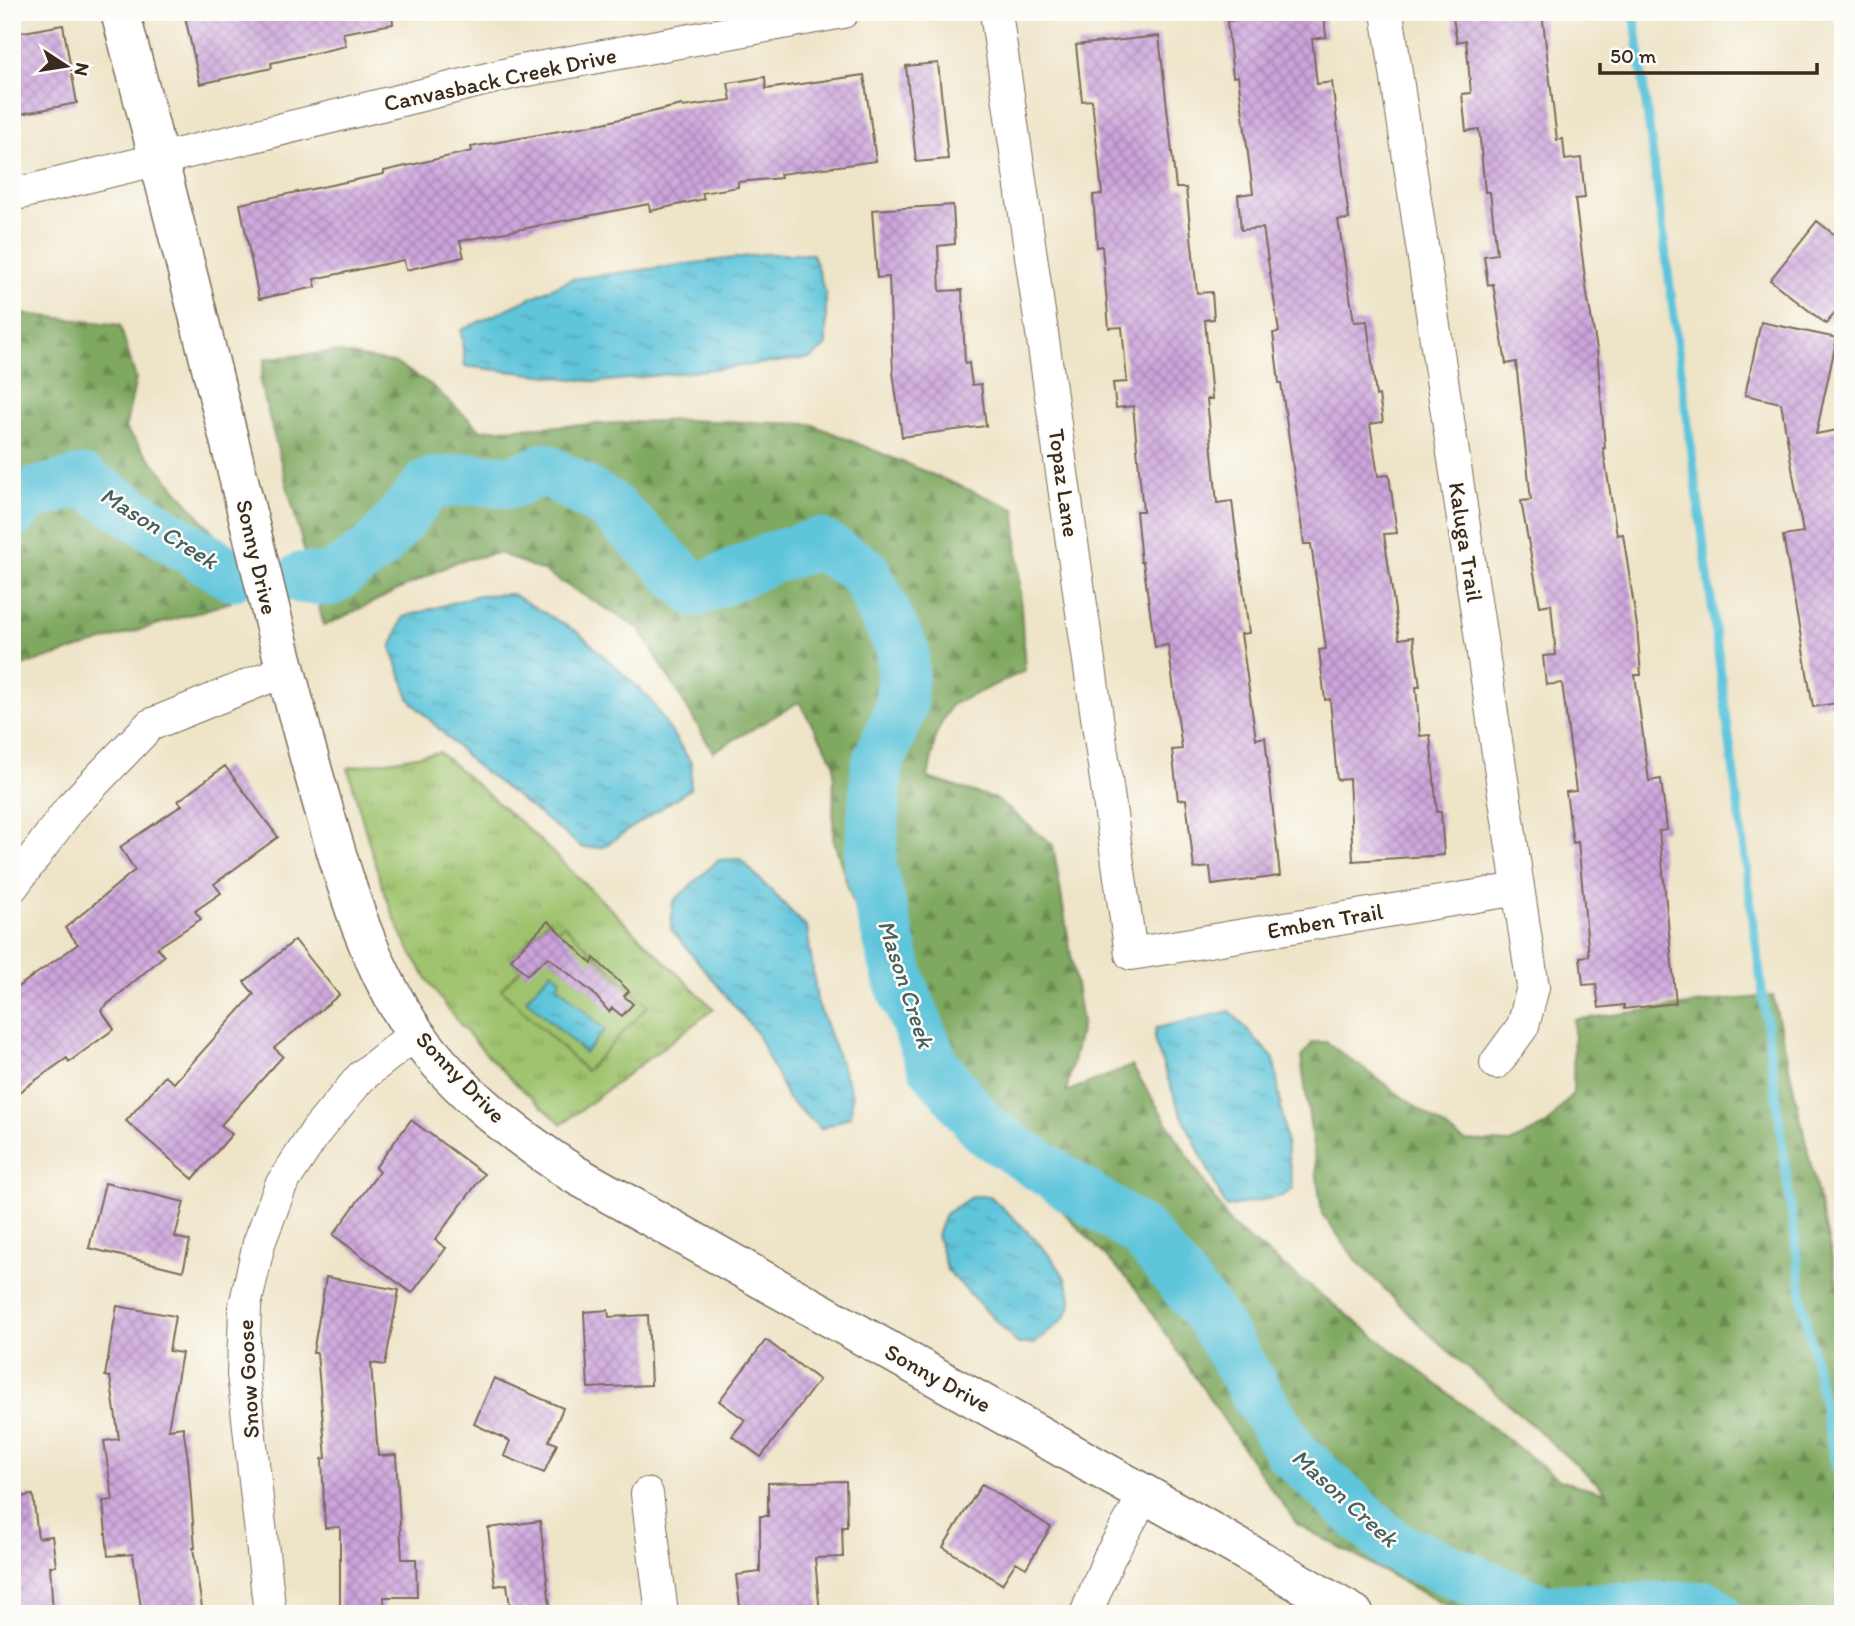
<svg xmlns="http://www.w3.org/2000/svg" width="1855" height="1626" font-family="Itim,sans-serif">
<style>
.forest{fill:url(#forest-firs);stroke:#5d6a3f;stroke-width:2}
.park{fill:url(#park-tufts);stroke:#6d7646;stroke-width:2}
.garden{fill:#9fc36d;stroke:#6d7646;stroke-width:2}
.water{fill:url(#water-ripples);stroke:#4c787c;stroke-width:2}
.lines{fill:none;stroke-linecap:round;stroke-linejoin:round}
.stream{stroke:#5ec5db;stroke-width:9}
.river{stroke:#5ec5db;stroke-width:52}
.building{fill:url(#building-cross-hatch)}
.minor-casing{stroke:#7a6b5a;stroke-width:34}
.tertiary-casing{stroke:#7a6b5a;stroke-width:41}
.minor{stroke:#fff;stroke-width:32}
.tertiary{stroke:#fff;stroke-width:38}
.labels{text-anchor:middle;stroke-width:5;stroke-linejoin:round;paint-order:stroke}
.street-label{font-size:23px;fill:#3b2a1e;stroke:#fdfcf7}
.water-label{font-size:24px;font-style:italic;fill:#476060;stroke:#fdfcf7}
</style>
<defs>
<pattern id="forest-firs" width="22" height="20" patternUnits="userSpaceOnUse" patternTransform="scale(1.75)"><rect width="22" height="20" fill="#7fa960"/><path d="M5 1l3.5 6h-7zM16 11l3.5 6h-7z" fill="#698a4f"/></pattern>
<pattern id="park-tufts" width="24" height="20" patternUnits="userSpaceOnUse" patternTransform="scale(1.75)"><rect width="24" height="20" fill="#9fc36d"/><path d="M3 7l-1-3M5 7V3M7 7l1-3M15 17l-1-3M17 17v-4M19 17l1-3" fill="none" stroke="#839f59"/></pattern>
<pattern id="water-ripples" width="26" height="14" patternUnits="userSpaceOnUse" patternTransform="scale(1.75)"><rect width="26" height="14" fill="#5ec5db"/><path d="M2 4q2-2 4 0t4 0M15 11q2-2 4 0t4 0" fill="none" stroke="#4fa0b1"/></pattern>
<pattern id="building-cross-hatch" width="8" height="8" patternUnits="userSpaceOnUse" patternTransform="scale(1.75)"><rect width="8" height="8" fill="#cca4dc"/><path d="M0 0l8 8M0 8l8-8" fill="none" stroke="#a786b2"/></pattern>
</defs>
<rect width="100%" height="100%" fill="#fdfcf7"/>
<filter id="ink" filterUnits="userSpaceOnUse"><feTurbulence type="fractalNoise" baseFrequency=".0143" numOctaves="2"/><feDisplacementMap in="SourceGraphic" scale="14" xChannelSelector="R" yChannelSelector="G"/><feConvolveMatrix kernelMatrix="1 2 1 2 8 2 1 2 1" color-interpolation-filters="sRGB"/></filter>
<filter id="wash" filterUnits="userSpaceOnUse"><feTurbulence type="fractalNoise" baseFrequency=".00686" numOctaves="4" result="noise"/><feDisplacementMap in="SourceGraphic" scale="28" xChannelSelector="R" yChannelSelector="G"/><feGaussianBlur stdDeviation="1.57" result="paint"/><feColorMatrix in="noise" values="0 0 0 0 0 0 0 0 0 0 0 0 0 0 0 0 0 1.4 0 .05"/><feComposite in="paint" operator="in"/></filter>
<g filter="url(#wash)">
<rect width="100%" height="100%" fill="#eee4c8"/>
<path class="forest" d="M16,313l104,12 16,54 -11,50 92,108 14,65 -219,67v-227l9,-16 -9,-24v-64z
M334,352l61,11 35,21 51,46 198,-10 132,4 204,85 10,162 -74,34 -15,29 -8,44 68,21 57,46 29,177 -16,70 66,-26 99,159 330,256 47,12 -184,-164 -68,-69 -34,-46 -21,-157 12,-15h13l138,99 46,2 37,-18 26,-32 1,-73 153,-20 46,-4 70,311v307h-369l-31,-10 -146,-80 -44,-61 -120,-178 -83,-87 -103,-82 -37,-45 -29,-78 -48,-155 1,-76 -35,-60 -86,50 -73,-123 -97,-58 -44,-18 -41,8 -134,65 -64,-244 5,-23z"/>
<path class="park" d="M439,752l90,78 185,179 -152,115c-73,-60 -140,-131 -174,-222 -16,-43 -27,-89 -40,-134z"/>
<path class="garden" d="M548,921l9,9 6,-6 85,82 -62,65 -85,-82 20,-20 -10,-10z"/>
<path class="water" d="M765,254h48l13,42v50l-15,12 -212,24 -134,-16 -4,-36 111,-51z
M512,594l67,39 70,65 43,66 -2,25 -87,58 -20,1 -110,-85 -63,-63 -19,-52 12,-31 76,-22z
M740,859l67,69 10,73 35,93 -1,22 -30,13 -33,-30 -32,-67 -85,-103 2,-27 45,-42z
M552,971l9,8 -4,6 48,45 -20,23 -59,-54z
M1230,1011l44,48 19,130 -11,7 -56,11 -47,-98 -25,-69 2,-12z
M973,1196h17c22,22 99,83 77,118 -7,11 -23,21 -33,30h-16l-71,-74 -10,-35 8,-21z"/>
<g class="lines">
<path class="stream" d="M1634,12l170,1297 39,193
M12,492l16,3"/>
<path class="river" d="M12,513l16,-18 55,-14 149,94
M302,578l28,2 47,-33 52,-63 43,-5 40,3 33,-13 63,36 88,86 78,-34 45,-13 45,27 39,80 -2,57 -24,56 -7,101 29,114 34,86 52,65 157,103 67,81 83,139 100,92 150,65 165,-3 9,7"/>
</g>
<g id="blocks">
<path class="building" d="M184,12h208l1,12 -50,9 3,13 -75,17 1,5 -72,16z
M1300,12h24l2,25 -14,2 5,45 15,-2 17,137 -11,1 16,102 13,-1 9,75 3,-1 4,27 -13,2 8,52 11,-1 8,58 -13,1 15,105 14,-2 7,50h-4l4,49 10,-1 7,77h4l3,43 -91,6 -4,-82 -12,1 -7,-81 -5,1 -6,-50 7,-1 -15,-105h-7l-23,-161h-2l-6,-50 6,-1 -16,-104 -22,2 -3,-35 15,-2 -15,-117 -5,1 -6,-56z
M1452,12h90l15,128 6,-1 2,21 16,-2 4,40 -10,1 12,95 10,55 8,99h-2l14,87 6,-1 14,92 4,49h-6l14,106 12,-2 6,51 -8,1 17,172 -52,6v-4l-25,3 -3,-24 -13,1 -3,-28 9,-1 -11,-114 -5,1 -7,-51 10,-1 -14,-108 -16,2 -3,-29 13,-1 -5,-51 -11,2 -19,-105 10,-1 -15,-138 -10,2 -13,-80 -5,1 -4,-29 13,-2 -7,-62h-5l-6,-63 -13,2 -4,-37 9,-1 -5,-53 -9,2z
M63,25l14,78 -57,11 -8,-42v-38z
M1159,36l17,152h10l11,105 15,-1 2,27 -9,1 7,79h-5l10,104 15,-2 17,132 -8,1 15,105 9,-2 15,139 -68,9 -2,-18 -16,2 -8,-70 -8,1 -6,-50 10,-1 -14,-104 -13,2 -12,-85h-2l-5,-51h7l-10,-105 -17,2 -3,-25 14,-1 -5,-55 -13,1 -7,-82 -5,1 -4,-52 9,-1 -10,-94 -10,1 -6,-56z
M938,63l10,96 -32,3 -10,-96z
M864,75l12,86 -96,13 1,4 -43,4v5l-36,6 2,6 -54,12 -1,-7 -189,37 4,16 -58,13 -2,-10 -90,19 2,8 -57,12 -19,-95 144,-30v-3l88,-20 -1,-4 132,-24 79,-18 1,2 48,-7 -3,-17 37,-6 1,12z
M953,205l2,39 -17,2 2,45 22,-1 3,74 4,-1 3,22 9,-1 5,42 -84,11 -9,-65 -4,-95 -12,1 -5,-68z
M1817,221l26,20v62l-17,21 -56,-44z
M1761,322l76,16 -21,96 27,-5v273l-30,5 -30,-171 20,-3 -22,-130 -36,-8z
M225,766l53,71 -64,47 7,9 -26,18 6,8 -44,29 7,8 -63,54 13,19 -45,33 -2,-4 -55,39v-106l66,-47 -13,-16 70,-58 -15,-23 62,-42 -4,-4z
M548,921l44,43 2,-6 35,33 -5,5 9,8 -11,12 -10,-8 -3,4 -15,-18 -46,-37 -21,18 -16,-16z
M295,940l44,55 -65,53 9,8 -62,69 11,9 -39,45 -67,-58 39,-45 9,7 80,-89 -10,-12z
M411,1120l73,54 -49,66 11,8 -34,45 -79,-58 46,-63 -4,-4z
M105,1183l79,19 -9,35 15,4 -7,30 -94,-23z
M326,1277l73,13 -14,75 -14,-2 7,93 18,-1 6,104h14l1,38h-33v12h-44v-82l-15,1 -3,-69 4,-1 -9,-105h-4z
M117,1306l58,10 -6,35 13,2 -14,76 15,-2 5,32 7,89h-2l10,66h-61l-9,-60 -25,2 -5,-55 10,-1 -9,-59 15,-2 -9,-62 -5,-1z
M608,1310l1,7 39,-2 3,70 -63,3 -4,-76z
M766,1340l53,40 -58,77 -29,-21 13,-16 -26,-19z
M494,1378l69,30 -14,33 8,3 -13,29 -40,-17 6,-15 -36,-17z
M846,1481l1,46h-5l1,30 -28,1 5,56h-79l-5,-39 24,-3v-56h8v-33z
M982,1484l69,43 -25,41 -10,-6 -14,22 -59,-37z
M33,1495l5,43 14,-2 4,30h-6l3,48h-41v-116z
M540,1521l11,93h-40l-4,-30 -12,2 -7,-58z"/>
</g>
</g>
<g filter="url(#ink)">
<use href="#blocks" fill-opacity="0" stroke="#7a6b5a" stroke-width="2"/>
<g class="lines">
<defs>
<path id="minor" d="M996,12l135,942 387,-65
M1387,12l146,975 -10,39 -27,37
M12,195l504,-123 327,-60
M12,887l59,-80 79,-82 134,-54
M647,1494l15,120
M270,1614l-27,-240 2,-68 14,-63 22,-58 36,-55 44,-53 55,-44
M1086,1614l23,-56 36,-64"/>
<path id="tertiary" d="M120,12c48,180 93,361 137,542 20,84 41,166 65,249 23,80 45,161 94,231 41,57 100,102 158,140l608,341 172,99"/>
</defs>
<use href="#minor" class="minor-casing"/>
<use href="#tertiary" class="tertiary-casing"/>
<use href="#minor" class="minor"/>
<use href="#tertiary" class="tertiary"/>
</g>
</g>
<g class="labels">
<g class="street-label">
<text transform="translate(500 79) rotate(-12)" y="8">Canvasback Creek Drive</text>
<text transform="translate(1064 483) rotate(82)" y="8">Topaz Lane</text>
<text transform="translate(1466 542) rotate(81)" y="8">Kaluga Trail</text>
<text transform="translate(257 557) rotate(77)" y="8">Sonny Drive</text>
<text transform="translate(1325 921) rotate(-10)" y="8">Emben Trail</text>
<text transform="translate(461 1077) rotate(46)" y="8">Sonny Drive</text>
<text transform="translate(938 1378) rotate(29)" y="8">Sonny Drive</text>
<text transform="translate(248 1379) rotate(-93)" y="8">Snow Goose</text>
</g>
<g class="water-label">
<text transform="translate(159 528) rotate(32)" y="8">Mason Creek</text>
<text transform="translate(906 984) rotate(72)" y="8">Mason Creek</text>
<text transform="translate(1345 1498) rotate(42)" y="8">Mason Creek</text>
</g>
</g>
<rect width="1855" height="1626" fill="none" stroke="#fdfcf7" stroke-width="42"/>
<g transform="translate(66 66) rotate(102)" stroke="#fdfcf7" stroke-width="5" paint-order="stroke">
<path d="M0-5L12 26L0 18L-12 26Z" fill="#3b2a1e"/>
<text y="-10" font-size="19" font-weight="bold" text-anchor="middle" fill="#3b2a1e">N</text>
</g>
<path d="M1600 63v10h217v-10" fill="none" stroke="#3b2a1e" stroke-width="3.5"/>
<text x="1610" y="63" font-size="21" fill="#3b2a1e" stroke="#fdfcf7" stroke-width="5" paint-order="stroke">50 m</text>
</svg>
